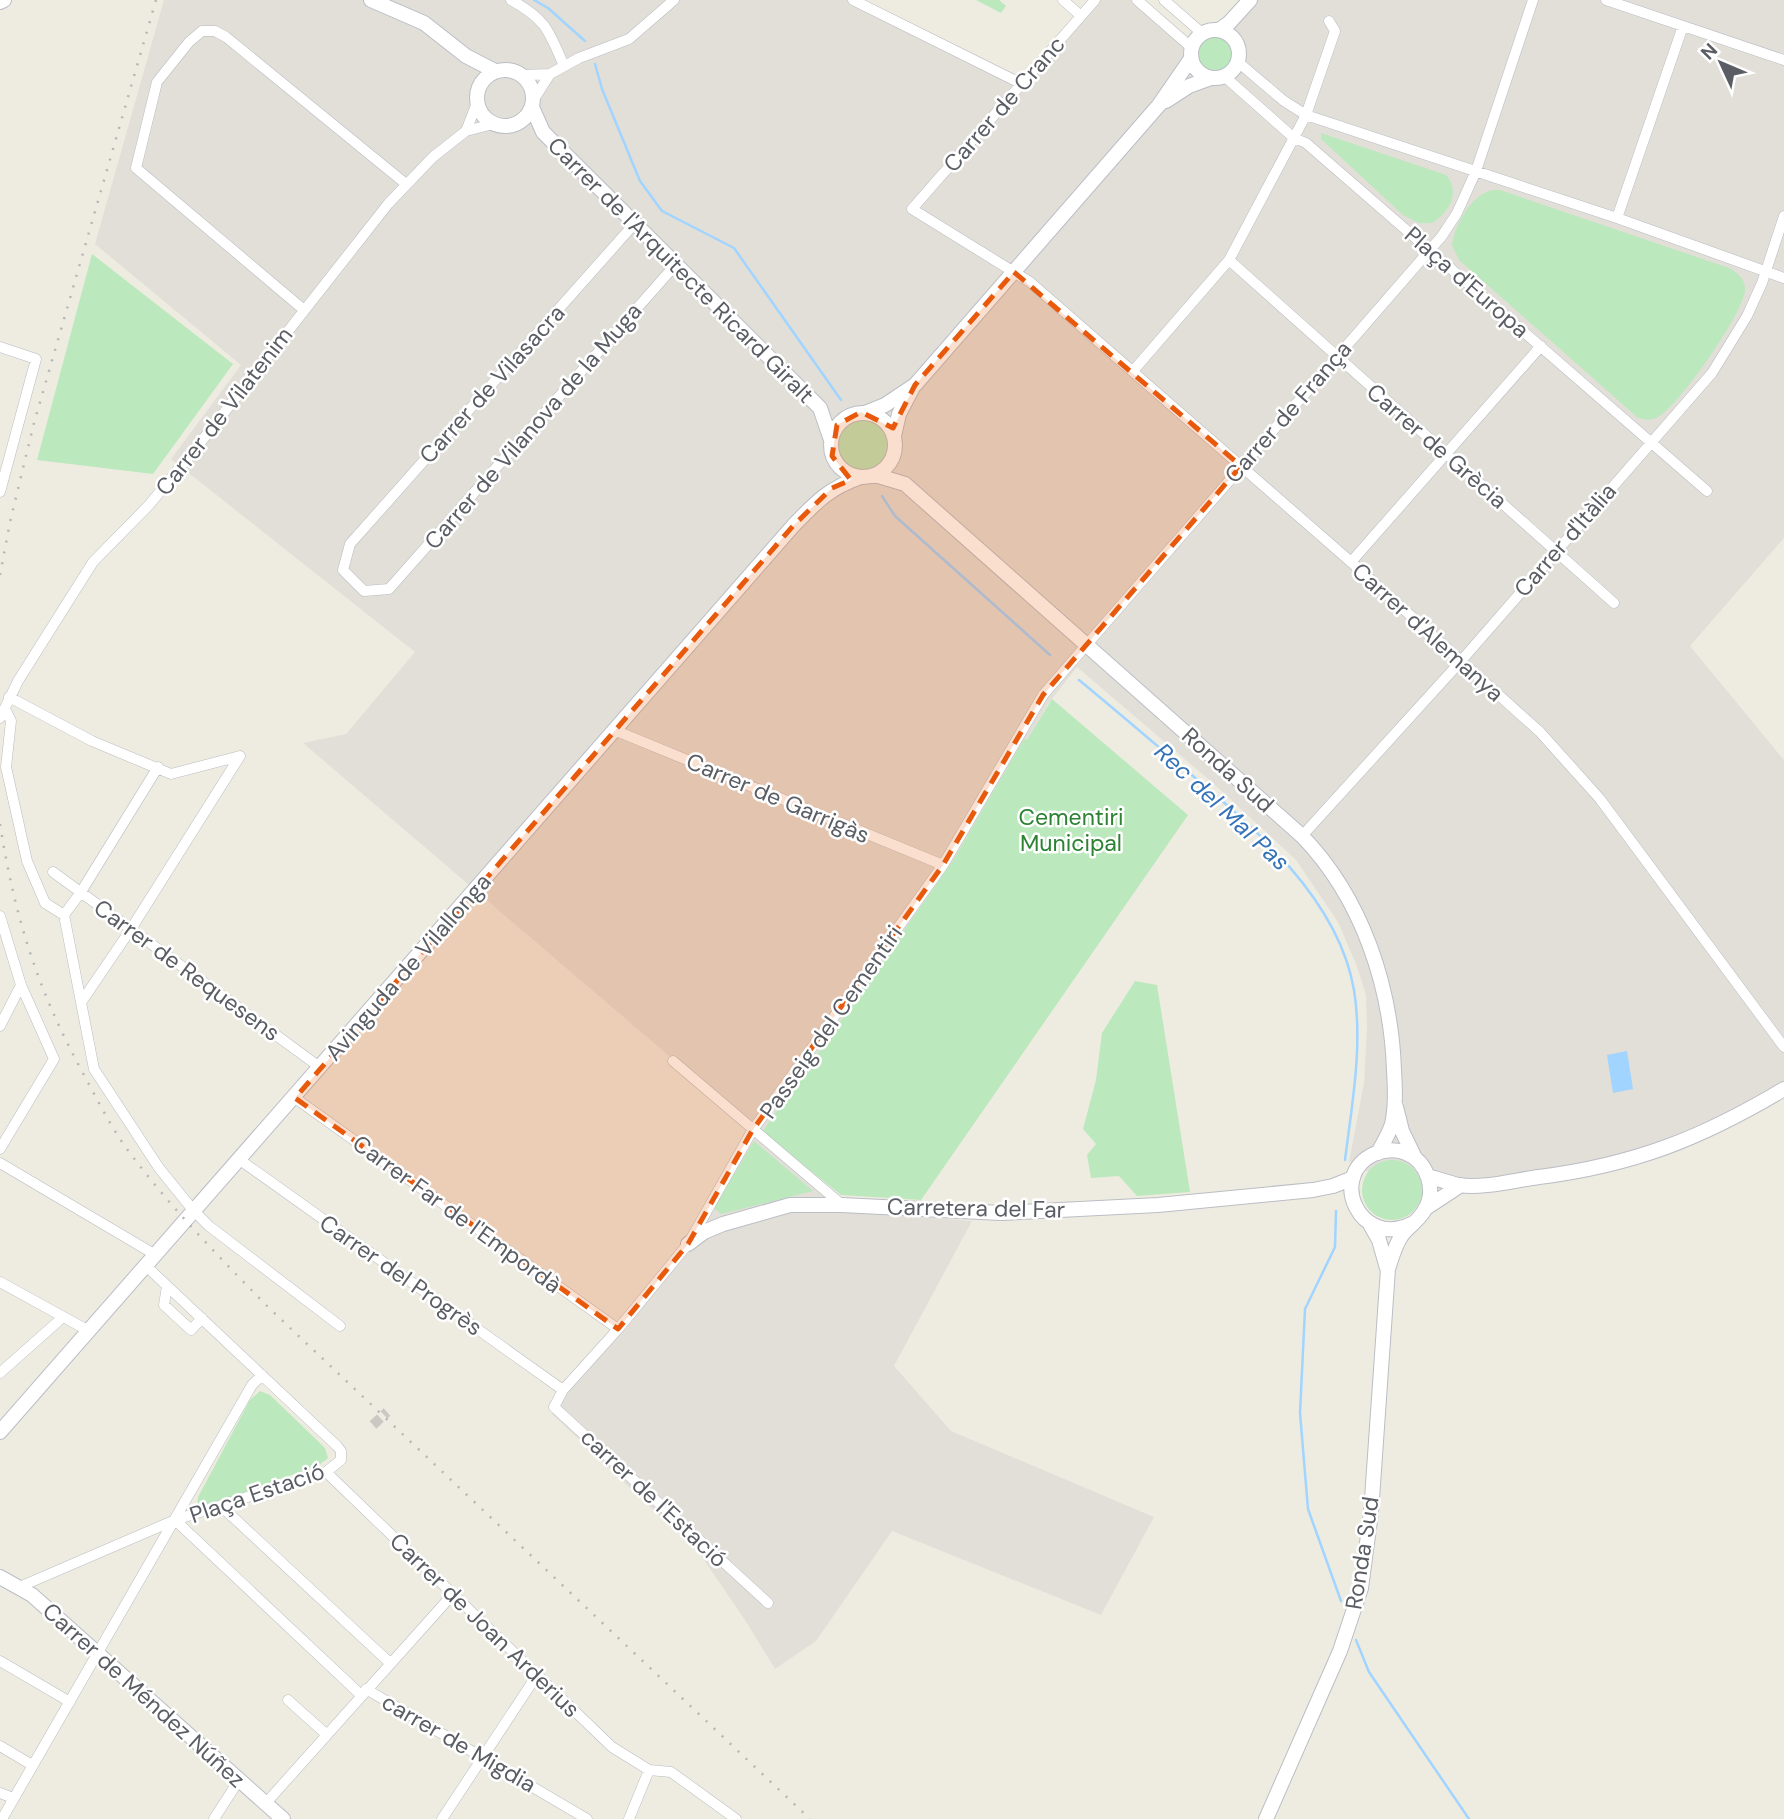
<svg xmlns="http://www.w3.org/2000/svg" width="1784" height="1819" font-family="'DM Sans',sans-serif">
<style>
.industrial{fill:#e2dfd9}
.green{fill:#bbe8bc}
.water{fill:#a1d4ff}
.lines{fill:none;stroke-linecap:round;stroke-linejoin:round}
.stream{stroke:#a1d4ff;stroke-width:2.5}
.street-tunnel{stroke:#c9c8c2;stroke-width:10;stroke-dasharray:10 5;stroke-linecap:butt}
.street-casing{stroke:#b9bcc2;stroke-width:11}
.secondary-casing{stroke:#babec5;stroke-width:16}
.street{stroke:#fff;stroke-width:10}
.secondary{stroke:#fff;stroke-width:14}
.rail{stroke:#b5b6b7;stroke-width:2.5;stroke-dasharray:2 9;stroke-linecap:butt}
.marked{fill:#e8590c;fill-opacity:0.2;stroke:#e8590c;stroke-width:5;stroke-dasharray:14 9;stroke-linejoin:round}
.labels{text-anchor:middle;stroke-width:5;stroke-linejoin:round;paint-order:stroke}
.street-label{font-size:23px;fill:#5a5e64;stroke:#fff}
.park-label{font-size:23px;fill:#2c8231;stroke:#fff}
.water-label{font-size:24px;font-style:italic;fill:#3573b9;stroke:#fff}
</style>
<rect width="100%" height="100%" fill="#eeece1"/>
<path class="industrial" d="M164,0h689l168,83 74,-83h43l65,55 14,-23 29,-32h538v538l-94,108 94,114v336l-75,42 -42,18 -83,22 -65,8 -58,5 -23,15 -89,-44 15,-79 3,-55 -1,-33 -10,-31 -18,-42 -42,-62 -81,-75 -138,-118 -29,37 -21,37 -3,-1 -72,122 -190,270 94,80 116,9 -78,145 57,65 203,86 -53,98 -209,-84 -76,110 -41,28 -30,-49 -45,-66 -148,-140 11,-17 124,-144 71,-121 -455,-389 43,-9 69,-82 -244,-193 70,-94 -146,-121z"/>
<path class="green" d="M976,0h23l7,6 -5,7z
M1198 54a17 17 0 1 1 34 0a17 17 0 1 1-34 0Z
M1321,133l125,42c15,17 3,38 -14,48h-13l-16,-8 -82,-76z
M1493,190h7l229,78c9,5 16,11 16,21 1,21 -67,118 -87,128 -7,4 -14,3 -21,0l-178,-157 -7,-15c3,-20 19,-51 41,-55z
M92,254l141,110 -80,110 -116,-14z
M837 445a25 25 0 1 1 50 0a25 25 0 1 1-50 0Z
M1052,699l136,116 -267,385 -80,-5 -79,-63 190,-270 72,-123 3,1z
M1135,981l22,4 33,207 -53,4 -18,-20 -28,2 -4,-23 9,-11 -13,-15 13,-49 6,-47z
M754,1141l59,50 -92,23 -7,-6z
M1362 1190a30 30 0 1 1 60 0a30 30 0 1 1-60 0Z
M260,1391l10,4 55,53 3,10 -9,7 -115,42 -7,-1 1,-9 52,-97z"/>
<path class="water" d="M1627,1051l6,38 -20,4 -6,-38z"/>
<g class="lines">
<path class="stream" d="M534,0l14,8 37,33
M595,64l7,25 38,92 22,30 72,37 107,152
M882,496l13,20 155,139
M1079,680c34,28 68,57 102,86 69,58 157,130 173,224 9,56 -2,114 -9,170
M1336,1211l-1,36 -30,62 -5,104 8,96 33,92
M1356,1640l13,32 100,147"/>
<path class="street-tunnel" d="M373,1425l14,-13"/>
<defs>
<path id="street" d="M511,0c35,19 38,31 53,66
M853,0l169,84
M1063,0l18,16
M1095,0l-183,209 118,73 321,280 189,170 60,67 184,248
M1137,0l55,48
M1164,0l39,34
M1606,0l178,60
M1238,62l46,39 22,14 311,103 167,60
M523,75l27,-1
M1224,76l70,62 12,5 401,348
M534,99l16,-25 29,-16 50,-19 45,-39
M466,131l11,-28
M1617,218l66,-192
M635,223l-285,321 -7,26 21,21 25,-2 288,-326
M1229,260l385,343
M304,310l-168,-142 21,-86 32,-40 13,-11h13l11,6 180,147
M0,347l36,12 -36,133
M1133,371l96,-111 77,-145 29,-84 -6,-10
M1351,562l190,-216
M9,697l83,44 79,33 69,-18
M5,709l6,12 -5,46 21,94 18,42 19,12
M0,718l18,-37 75,-119 56,-57 51,-62 188,-239 45,-47 33,-26 27,-7
M614,730l329,135
M158,767l-77,125 -17,23 30,154 65,99 34,42 16,16 131,100
M1302,836l159,-175 251,-288 35,-57 15,-33 22,-67
M53,872l268,196
M0,916l21,69 33,74 -54,90
M82,1001l49,-72 109,-173
M0,1026l21,-41
M673,1061l168,143
M295,1098l323,231
M240,1160l323,230
M0,1163l154,91
M0,1282l89,49
M167,1286l-3,19 27,25 11,-12
M0,1373l63,-56
M326,1472l286,275 37,23 22,2 65,47
M221,1506l169,157
M175,1520l186,175
M17,1588l158,-68 151,-48 15,-12v-9l-4,-5 -191,-180
M768,1603l-214,-196 9,-17 55,-61 70,-85 64,-113 191,-266 100,-170 399,-459 15,-23 19,-42 57,-171
M0,1661l70,41
M366,1689l221,130
M288,1700l38,34
M0,1746l32,19
M0,1793l13,5
M266,1803l187,-209
M2,1819l250,-434 10,-10
M214,1819l25,-39
M442,1819l95,-144
M629,1819l20,-49"/>
<path id="secondary" d="M371,0l53,23 42,33 29,15
M0,2l4,-2
M1191 54a24 24 0 1 1 48 0a24 24 0 1 1-48 0Z
M1219,30l10,-7 21,-23
M477 98a28 28 0 1 1 56 0a28 28 0 1 1-56 0Z
M1166,101l23,-15 22,-8
M532,107l11,25 277,276 11,32
M831 445a32 32 0 1 1 64 0a32 32 0 1 1-64 0Z
M865,413l20,-8 30,-20 244,-280 31,-45
M894,436l5,-22 13,-25
M875,475l30,9 397,352c60,62 89,150 92,234 1,18 2,36 -2,54 -3,10 -9,19 -14,29
M1396,1107l6,24 13,27
M1428,1176c10,3 21,7 31,9 23,4 56,-5 80,-8 95,-12 163,-39 245,-88
M1426,1208l35,-23
M1370,1224l9,16 8,28
M688,1244l16,-12 19,-8 67,-19h52l159,8 157,-8 155,-15 20,-4 20,-8
M0,1432c264,-302 529,-604 793,-906 23,-24 36,-38 68,-49
M0,1577l32,18 251,224
M1266,1819l74,-168 21,-63 10,-75 17,-244c4,-12 7,-24 14,-34 7,-9 16,-14 22,-24 13,-20 4,-49 -18,-58 -10,-4 -22,-3 -32,1 -47,22 -14,95 37,70"/>
</defs>
<use href="#street" class="street-casing"/>
<use href="#secondary" class="secondary-casing"/>
<use href="#street" class="street"/>
<use href="#secondary" class="secondary"/>
<path class="rail" d="M0,575l10,-53 24,-99 122,-423
M0,824c15,95 38,167 84,251 13,24 25,48 40,70 43,59 94,111 145,163l541,511"/>
</g>
<path class="marked" d="M1014,272l227,194 -198,229 -100,170 -191,266 -64,113 -70,85 -323,-231 498,-572 39,-38 19,-8 -19,-24 5,-31 24,-13 32,16 22,-43z"/>
<g class="labels">
<g class="street-label">
<text transform="translate(1004 104) rotate(-49)" y="8">Carrer de Cranc</text>
<text transform="translate(681 270) rotate(45)" y="8">Carrer de l'Arquitecte Ricard Giralt</text>
<text transform="translate(1467 282) rotate(41)" y="8">Plaça d'Europa</text>
<text transform="translate(492 384) rotate(-48)" y="8">Carrer de Vilasacra</text>
<text transform="translate(224 411) rotate(-52)" y="8">Carrer de Vilatenim</text>
<text transform="translate(1288 412) rotate(-49)" y="8">Carrer de França</text>
<text transform="translate(533 426) rotate(-49)" y="8">Carrer de Vilanova de la Muga</text>
<text transform="translate(1437 446) rotate(41)" y="8">Carrer de Grècia</text>
<text transform="translate(1565 540) rotate(-49)" y="8">Carrer d'Itàlia</text>
<text transform="translate(1428 632) rotate(42)" y="8">Carrer d'Alemanya</text>
<text transform="translate(1228 770) rotate(42)" y="8">Ronda Sud</text>
<text transform="translate(778 798) rotate(23)" y="8">Carrer de Garrigàs</text>
<text transform="translate(408 967) rotate(-49)" y="8">Avinguda de Vilallonga</text>
<text transform="translate(187 970) rotate(36)" y="8">Carrer de Requesens</text>
<text transform="translate(831 1022) rotate(-55)" y="8">Passeig del Cementiri</text>
<text transform="translate(976 1208) rotate(1)" y="8">Carretera del Far</text>
<text transform="translate(457 1214) rotate(36)" y="8">Carrer Far de l'Empordà</text>
<text transform="translate(401 1275) rotate(35)" y="8">Carrer del Progrès</text>
<text transform="translate(257 1493) rotate(-19)" y="8">Plaça Estació</text>
<text transform="translate(654 1498) rotate(43)" y="8">carrer de l'Estació</text>
<text transform="translate(1362 1553) rotate(-81)" y="8">Ronda Sud</text>
<text transform="translate(485 1625) rotate(44)" y="8">Carrer de Joan Arderius</text>
<text transform="translate(144 1695) rotate(42)" y="8">Carrer de Méndez Núñez</text>
<text transform="translate(459 1743) rotate(30)" y="8">carrer de Migdia</text>
</g>
<g class="park-label">
<text x="1071" y="825">Cementiri<tspan x="1071" dy="26">Municipal</tspan></text>
</g>
<g class="water-label">
<text transform="translate(1222 807) rotate(43)" y="8">Rec del Mal Pas</text>
</g>
</g>
<g transform="translate(1721 63) rotate(314)" stroke="#ffffff" stroke-width="5" paint-order="stroke">
<path d="M0-5L12 26L0 18L-12 26Z" fill="#5a5e64"/>
<text y="-10" font-size="19" font-weight="bold" text-anchor="middle" fill="#5a5e64">N</text>
</g>
</svg>
